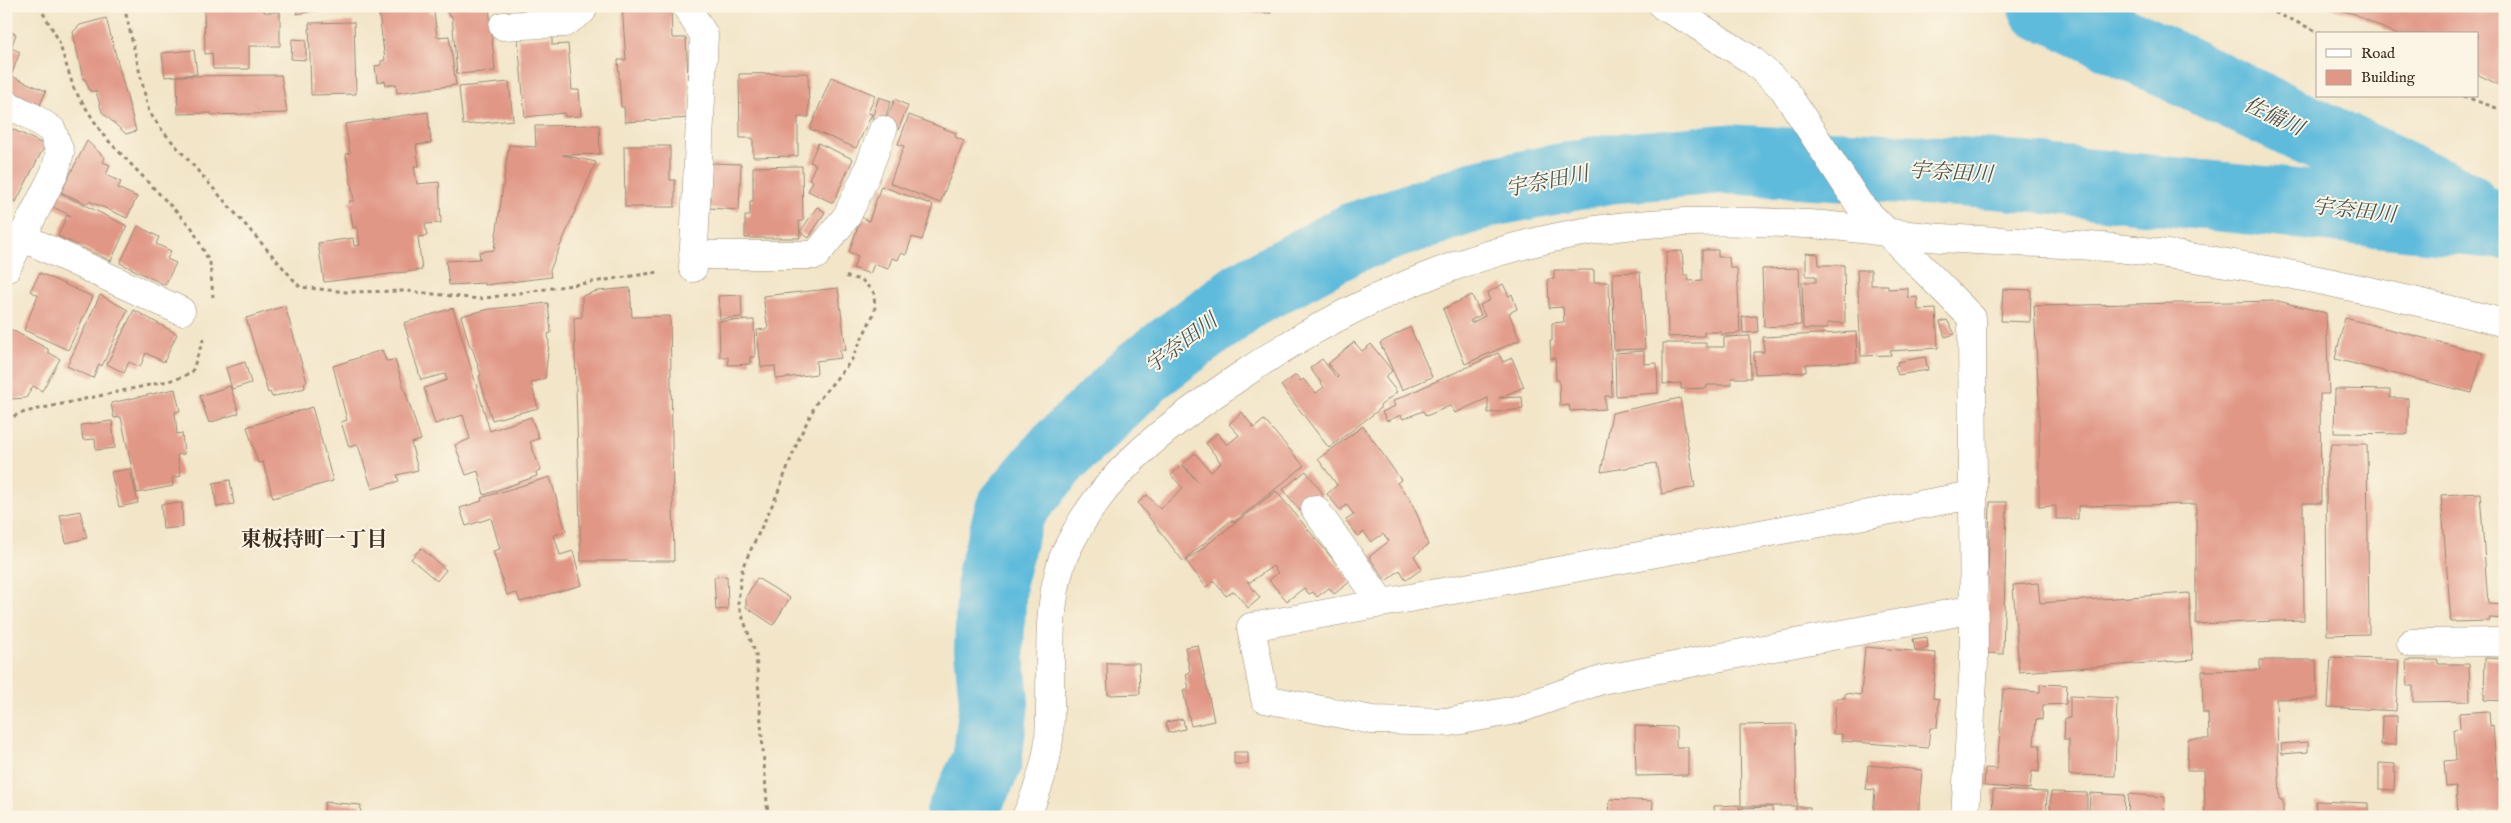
<svg xmlns="http://www.w3.org/2000/svg" width="2511" height="823" font-family="'IM FELL English','Noto Serif JP',serif">
<style>
.lines{fill:none;stroke-linecap:round;stroke-linejoin:round}
.river{stroke:#5fbbdc;stroke-width:70}
.building{fill:#e19786}
.minor-casing{stroke:#968873;stroke-width:29}
.path{stroke:#968873;stroke-width:3;stroke-dasharray:4 4;stroke-linecap:butt}
.minor{stroke:#fff;stroke-width:28}
.labels{text-anchor:middle;stroke-width:4;stroke-linejoin:round;paint-order:stroke}
.water-label{font-size:21px;font-style:italic;fill:#465657;stroke:#fcf5e5}
.neighbourhood-label{font-size:21px;font-weight:bold;fill:#3b2a1e;stroke:#fcf5e5}
</style>
<rect width="100%" height="100%" fill="#fcf5e5"/>
<filter id="ink" filterUnits="userSpaceOnUse"><feTurbulence type="fractalNoise" baseFrequency=".02" numOctaves="2"/><feDisplacementMap in="SourceGraphic" scale="10" xChannelSelector="R" yChannelSelector="G"/><feConvolveMatrix kernelMatrix="1 2 1 2 8 2 1 2 1" color-interpolation-filters="sRGB"/></filter>
<filter id="wash" filterUnits="userSpaceOnUse"><feTurbulence type="fractalNoise" baseFrequency=".0096" numOctaves="4" result="noise"/><feDisplacementMap in="SourceGraphic" scale="20" xChannelSelector="R" yChannelSelector="G"/><feGaussianBlur stdDeviation="1.12" result="paint"/><feColorMatrix in="noise" values="0 0 0 0 0 0 0 0 0 0 0 0 0 0 0 0 0 1.4 0 .05"/><feComposite in="paint" operator="in"/></filter>
<g filter="url(#wash)">
<rect width="100%" height="100%" fill="#f2e5c8"/>
<g class="lines">
<path class="river" d="M2043,6l15,5 404,193
M960,817l27,-55 7,-59 -5,-53 3,-74 18,-66 49,-58 84,-81 101,-75 108,-58 134,-45 122,-24 116,-10 270,15 511,51"/>
</g>
<g id="blocks">
<path class="building" d="M204,6h60v6h16v34h-31v23h-36l-1,-16 -7,1z
M296,6h42v1l-41,7z
M447,6h42l6,65 -38,3 -5,-58 -4,-1z
M518,6h19l-16,7z
M539,6h18l-15,7z
M622,6h49l1,32h14l4,80 -65,4 -1,-15h-3l-3,-47h8z
M1185,6h86v7l-86,-4z
M2323,6h182v82l-28,-14v-40h-82l-40,-20z
M428,8l1,5 5,-1 3,25 12,-1 7,49 -59,8 -1,-9 -10,1 -1,-4 -8,1 -2,-16 6,-1v-4l4,-1 -6,-46z
M106,18l30,113 -10,3 -24,-22 -6,-21h-6l-5,-12h-2l-10,-47 7,-7z
M354,22l2,72 -45,1 -2,-72z
M6,30l10,4 -5,14 9,4 -9,24 35,15 -6,14 -34,-17z
M552,36v9l16,-1 4,46h7l2,26 -16,1 -1,-4 -39,4 -7,-78z
M292,39l14,1v20l-15,-1z
M194,50l3,24 -32,3 -3,-24z
M808,73l1,44h-11v39l-45,1v-19h-13l-1,-64z
M281,75l6,38 -76,2v-2l-33,1 -1,-38z
M831,77l44,18 -7,18 4,1 -16,34 -46,-19z
M509,82l4,38 -50,5 -4,-38z
M879,97l12,4 -7,20 -12,-3z
M895,99l13,7 -10,24 -14,-6z
M428,112l3,31 -15,2 3,21h-5l3,18 22,-2 2,41 -16,1 2,12 -9,1 4,33 -98,12 -6,-39 35,-5 1,8 6,-1 -3,-18 -4,1 -4,-27h5l-8,-47 4,-1 -5,-29z
M909,115l47,18 -1,4 9,4 -24,62 -50,-20 14,-37 -6,-2z
M599,125l1,29 -37,1 33,7 -46,108 1,7 -66,8 -1,-2 -35,2 -3,-24 34,-2 -1,-7 15,-2 15,-105 27,2 -1,-21z
M6,126l39,19 -29,57 -10,-5z
M87,141l18,17 -2,4 7,3 -4,10 15,7 -3,6 19,9 -10,21 -38,-17 -2,3 -26,-12z
M818,143l35,16 -20,44 -25,-12 5,-10 -4,-2 7,-15 -6,-2z
M624,146h46v34h5v27h-50z
M712,163l29,1 -2,46 -30,-2z
M802,166l1,55h-4l1,17h-55v-22h5v-15h3v-34z
M881,186l52,19 -11,35 -10,-3 -6,18 -5,-2 -3,7 -6,-2 -4,11 -14,-5 -4,10 -17,-6 5,-12 -9,-4 12,-35 8,4z
M60,193l67,33 -16,35 -53,-25 9,-21 3,2v-2l-17,-8z
M817,207l8,5 -16,26 -9,-6z
M138,226l21,11 -3,7 15,7 -4,8 9,4 -11,22 -45,-22z
M1702,250h16v7h11l1,11h7l3,65 -19,2v-3h-17v4l-36,1 -2,-85 16,-1 2,24h4l1,6 13,-1z
M1806,253l12,1 1,11h25l1,58h-18v6h-24l-1,-47h14v-6h-10z
M1799,268l2,57 -37,2 -2,-58z
M1554,270h40v12h15l3,114h-7v13l-35,2 -1,-6 -9,1 -1,-26h-3l-1,-22 -4,1 -1,-18h2v-18l12,-1 -1,-15 -14,1 -1,-29h6z
M1857,270h14v15h17v4l20,-1v10l9,-1 1,13 18,-1 2,39 -48,3 1,4 -30,1z
M1640,272l1,15h1l3,62 -31,1 -1,-77z
M40,273l53,24 -25,53 -44,-20 14,-35 -8,-4z
M1503,284l6,12 3,-2 5,15 -8,4 11,27 -55,24 -22,-55 29,-14 9,20 -11,6 1,2 14,-7 -5,-11 10,-5 -3,-7z
M630,288l2,29 38,-1 4,245h-93l-7,-243 8,-1v-21l15,-5z
M838,288l8,62h-7l2,8 -25,3 1,13 -41,5 -1,-13 -14,1 -4,-37 11,-1 -5,-33z
M2003,289l28,1 -1,32 -29,-1z
M100,295l28,15 -26,56 -3,-2 -6,14 -26,-12z
M741,295l1,22 -22,2 -2,-23z
M2278,301l48,12 3,81h-9l1,109h-18l1,117 -108,4v-120l-118,2v13h-22v-13l-17,1v-108l-5,-93z
M548,303l3,30 -3,1 1,10 -4,34 -14,5 7,25 -46,12 -13,-44 2,-1 -9,-28h-2l-9,-31 29,-7z
M285,306l22,76 -3,1 1,5 -33,9 -2,-5 -2,1 -22,-75z
M453,308l37,123 41,-14 8,21 -9,4 11,29 -5,1 1,4 -53,19 -6,-24 -12,4 -11,-30 15,-6 -7,-24 -28,9 -11,-36 23,-8 -2,-6 -24,6 -17,-57z
M134,310l43,24 -13,28 -18,-9 -6,14 -11,-5 -5,11 -17,-9z
M1757,316l1,16 -15,1 -1,-16z
M2345,318l138,35 -11,40 -137,-34z
M754,320l1,37h-5v7l-22,1v-8h-8l-1,-36z
M1947,320l8,14 -10,3 -5,-15z
M6,327l42,22v3l12,7 -18,32 -9,-5 -7,12 -14,1 -6,-2z
M1410,327l22,50 -30,13 -22,-47z
M1856,332l1,30 -51,2v8l-51,2 -1,-22h10l-1,-15z
M1750,336l1,42h-20v7h-24v3l-26,1v-6l-18,1v-41h43v4h18v-10z
M1354,342l8,9 9,-7 21,27 -7,6 12,15 -17,14v3l-51,39 -48,-62 15,-11 5,6 2,-2 13,14 8,-6 -14,-19 12,-9 15,19 1,-2 -10,-12z
M382,350l4,11 9,-1 26,80 -10,3 7,27 -21,5 2,6 -27,8 -14,-44 -9,2 -8,-25 6,-2 -14,-54z
M1644,351v13l13,-1 1,30 -42,3 -1,-43z
M1498,353l5,9 9,-4 12,29 -25,11 23,-1 1,12 -35,4v-15l-33,15 -5,-7 -24,10 -3,-5 -20,8 -2,-4 -14,6 -5,-9 13,-6 -2,-5z
M1925,357l3,13 -30,5 -3,-9 3,-1 -1,-3z
M245,362l6,21 -19,6 -6,-21z
M230,386l9,27 -30,10 -9,-27z
M175,389l5,22 -5,1 2,22 5,-1 2,21 -7,1 4,21 -9,2 1,8 -36,7 -16,-76 -7,1 -3,-15z
M2335,389l55,1v8h18v36l-74,-1z
M1680,398l15,89 -33,7 -6,-31 -55,9 11,-59z
M312,407l21,74 -60,17 -10,-36 -5,1 -11,-36z
M1242,412l12,16 10,-8 40,46 -70,56 -3,-2 -48,41 -45,-58 9,-8 13,14 23,-21 -12,-13 11,-10 17,18 -16,-19 12,-11 16,19 10,-9 -15,-20 11,-10 10,12 12,-10 -10,-11z
M112,421l3,27 -19,2 -1,-11 -12,1 -2,-15z
M1363,426l38,54 -4,3 13,16 9,20 9,26 -14,11 8,13 -16,11 -6,-10 -14,11 -17,-24 20,-16 -6,-7 -12,8 -7,-10 -6,4 -12,-16 8,-5 -7,-10 -7,5 -13,-16 10,-9 -19,-26z
M2331,444h36l2,190 -42,1 -1,-159z
M130,469l8,34 -19,4 -8,-35z
M1306,471l17,23 -23,17 -17,-22z
M550,477l16,54 -12,4 6,20 13,-4 9,34 -62,17 -3,-9 -10,2 -14,-44 7,-2 -9,-31 -25,8 -6,-18 22,-7 -1,-3z
M230,480l4,24 -17,3 -4,-24z
M1276,491l75,90 -17,13 -5,-6 -12,9 -4,-5 -4,2 -5,-6 -17,13 -18,-21 9,-7 -5,-7 -23,16 -3,-1 13,17 -12,10 -14,-17 -8,5 -12,-15 -8,6 -20,-26z
M2480,493l8,111 17,1v14l-16,-1 1,3 -39,1 -10,-127z
M1990,502h17l-4,152 -17,-1z
M182,503l1,24 -20,2 -2,-25z
M80,511l7,27 -21,5 -6,-28z
M421,548l25,22 -9,11 -26,-22z
M727,576l1,33 -12,1 -2,-33z
M757,578l33,20 -17,27 -27,-18v-10z
M2038,583l2,20 149,-10 4,67 -174,12 -6,-87z
M1927,637l1,11 -13,2 -2,-11z
M1198,645l16,76 -23,5 -8,-36 6,-1 -3,-15 4,-2 -5,-25z
M1865,647l71,6 -3,45 6,1 -2,29h-7l-2,20 -86,-7v-7h-9l3,-36h9v-5l16,2z
M2331,657l68,3 -3,51 -68,-4z
M2485,658l20,1v42l-21,-1z
M2260,660h56l1,38 -41,1 4,101h3v17l-78,-1 -1,-46h-17l1,-31h21l-1,-26h-5l-1,-42 58,-1z
M2406,660h32v4h31l1,37 -57,1v-16h-6z
M1107,663h32l1,31 -32,1z
M2040,684l27,1 -1,19 -23,1 -1,15 -6,-1 -2,26h6l-1,27 -7,-1 -2,18 -46,-3 1,-18 12,1 6,-80 37,3z
M2070,696l47,2 -2,78 -46,-1v-35h-5l1,-22h5z
M2489,711l1,15 3,-1 4,54h8v30l-6,1v2l-41,2 -2,-28 -10,1 -2,-26 12,-1 -2,-31 6,-1 -1,-15z
M2382,716h15l-1,29h-15z
M1183,719l2,10 -17,4 -2,-11z
M1795,724l2,82h-56l-1,-81z
M1635,726l41,1v20h12v28l-52,1z
M2308,742v10l-26,2 -1,-10z
M1234,752h14v12h-14z
M2379,763l16,1 -1,26 -15,-1z
M1868,765l54,5 -4,47h-45l2,-27 -9,-1z
M1993,790l54,2 -1,25h-54z
M2051,792l36,1v24h-37z
M2090,793l35,2 -1,22h-35z
M2129,794l36,3 -1,20h-36z
M1610,799l43,2 -1,16h-43z
M2316,801l52,2v14h-53z
M325,802l36,3 -1,12h-36z
M1739,805l1,12h-25l-1,-11z
M1772,807l1,10h-32v-9z
M1796,807h14v10h-14z"/>
</g>
</g>
<g filter="url(#ink)">
<use href="#blocks" fill-opacity="0" stroke="#968873" stroke-width="1"/>
<g class="lines">
<defs>
<path id="minor" d="M686,6l18,29 -11,233
M1663,6l29,16 61,39 30,27 76,116 113,114 2,344 -9,155
M503,26l61,-3 18,-12 1,-5
M6,104l25,12 21,14 8,22 -5,20 -49,97
M22,237l159,74
M693,255h123l31,-39 19,-41 17,-45
M1973,495l-722,132 14,72 107,21 78,2 66,-12 85,-30 373,-71
M1315,509l67,94
M2411,643l94,-1
M1026,817c11,-25 21,-52 23,-79 4,-58 -5,-118 12,-174 4,-14 13,-28 20,-41 39,-64 99,-106 161,-148 105,-72 227,-125 353,-145 69,-11 142,-10 211,-6 46,2 91,11 137,14 61,4 122,5 183,11 128,14 254,43 379,74"/>
</defs>
<use href="#minor" class="minor-casing"/>
<path class="path" d="M39,6l19,33 16,50 29,46 89,93 18,35 3,34
M124,6l25,106 13,18 138,157 47,5 60,-1 72,8 180,-27
M2260,6l63,28
M2463,96l42,15
M6,419l19,-7 152,-33 15,-7 12,-35
M768,817l-12,-162 -18,-51 2,-21 3,-17 33,-69 23,-59 18,-36 34,-41 24,-50 -1,-18 -12,-13 -19,-4"/>
<use href="#minor" class="minor"/>
</g>
</g>
<g class="labels">
<g class="water-label">
<text transform="translate(2274 116) rotate(25)" y="7">佐備川</text>
<text transform="translate(1951 172) rotate(3)" y="7">宇奈田川</text>
<text transform="translate(1547 181) rotate(-11)" y="7">宇奈田川</text>
<text transform="translate(2354 210) rotate(6)" y="7">宇奈田川</text>
<text transform="translate(1181 343) rotate(-37)" y="7">宇奈田川</text>
</g>
<g class="neighbourhood-label">
<text x="314" y="546">東板持町一丁目</text>
</g>
</g>
<rect width="2511" height="823" fill="none" stroke="#fcf5e5" stroke-width="25"/>
<rect x="2316" y="32" width="162" height="65" fill="#fcf5e5" stroke="#afa495"/>
<rect x="2326" y="49" width="25" height="8" fill="#ffffff" stroke="#afa495"/>
<text x="2361" y="58" font-size="15" fill="#3b2a1e">Road</text>
<rect x="2326" y="70" width="25" height="15" fill="#e19786" stroke="#afa495"/>
<text x="2361" y="82" font-size="15" fill="#3b2a1e">Building</text>
</svg>
